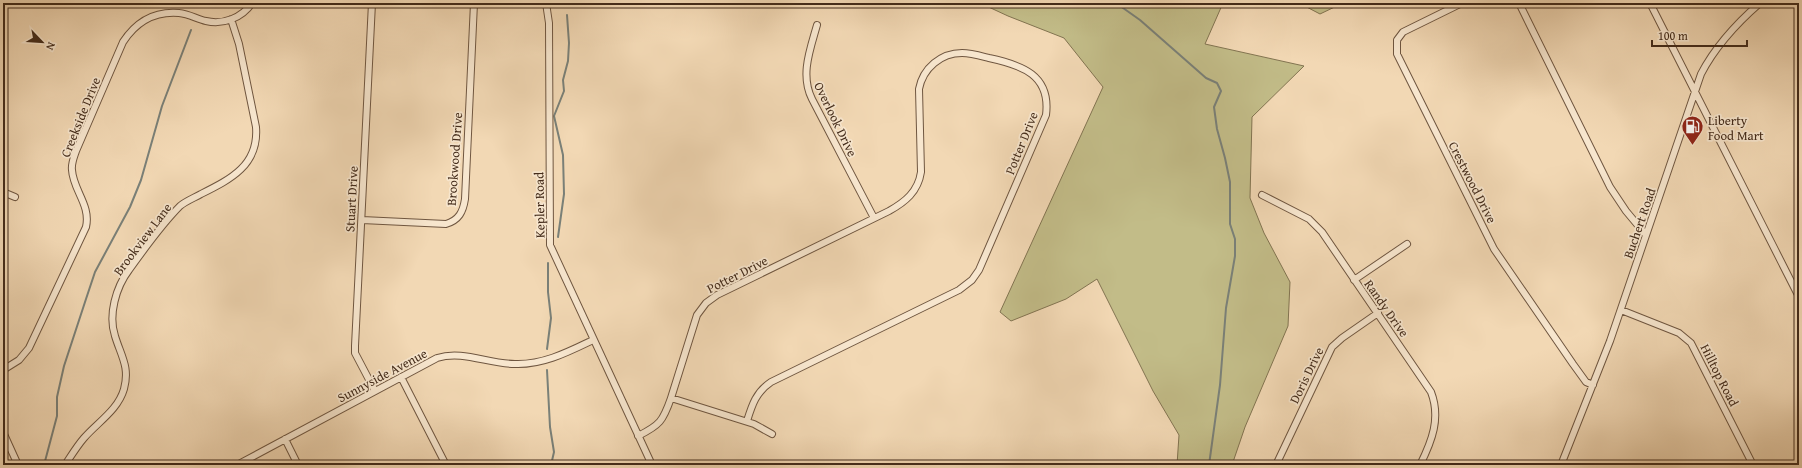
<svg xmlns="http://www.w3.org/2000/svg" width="1802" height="468" font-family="'Gentium Book Plus',serif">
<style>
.green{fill:#c2bc88;stroke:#827451}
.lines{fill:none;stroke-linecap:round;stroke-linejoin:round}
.stream{stroke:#7a8078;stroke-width:2}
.minor-casing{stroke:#6f5640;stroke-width:8}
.minor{stroke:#f7e6ce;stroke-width:6}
.labels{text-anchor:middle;stroke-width:3.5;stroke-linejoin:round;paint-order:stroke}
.street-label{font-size:13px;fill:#432b1a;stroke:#f7e6ce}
.poi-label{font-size:13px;fill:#432b1a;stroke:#f7e6ce;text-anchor:start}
</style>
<rect width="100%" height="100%" fill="#f2d8b4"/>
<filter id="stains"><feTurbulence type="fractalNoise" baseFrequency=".005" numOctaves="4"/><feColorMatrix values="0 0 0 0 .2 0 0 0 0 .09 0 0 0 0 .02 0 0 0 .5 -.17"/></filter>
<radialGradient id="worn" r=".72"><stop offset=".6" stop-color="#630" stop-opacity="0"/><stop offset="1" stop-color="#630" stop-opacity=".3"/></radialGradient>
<path class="green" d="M980,3h243l-18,41 99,22 -52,51 -2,81 14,35 26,49 -2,44 -43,101 -13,38h-55l2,-30 -26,-44 -56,-112 -31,20 -55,22 -11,-9 103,-225 -39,-49 -56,-22z
M1299,3h44l-23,11z"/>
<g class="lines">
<path class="stream" d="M1116,3l24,17 66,58 11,5 4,8 -7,16 3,22 8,29 5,24v42l5,15v17l-9,52 -6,77 -11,80
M558,237l6,-43 -1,-39 -9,-39 10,-25 -1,-11 5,-19 1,-18 -2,-28
M547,349l4,-31 -3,-26v-29
M547,370l3,57 4,25 -3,13
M44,465l13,-49v-19l7,-31 22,-67 9,-27 35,-65 11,-27 21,-74 29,-76"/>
<defs>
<path id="minor" d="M372,3l-17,343v7l20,38
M546,3l3,20 1,222 102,220
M1462,3l-59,29 -6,8v14l97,195 79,115 13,18 7,3
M1519,3l91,184 16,24 20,24
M1650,3l149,294
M817,25c-7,25 -17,50 -5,74l62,119
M3,192l12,5
M1262,195l47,24 13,13 109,160c10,26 1,49 -11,73
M362,220l84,4c13,-4 17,-12 19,-25l9,-196
M1354,280l53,-36
M1621,310l58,23 12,10 62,122
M3,370l16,-10 10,-12 57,-121c5,-22 -13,-37 -14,-57 -1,-6 2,-13 4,-19l47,-109c13,-20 32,-31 56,-29 10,1 18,6 27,8 17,4 36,-3 46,-18
M401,377l45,88
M671,398l26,-83 9,-12 11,-8 172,-84c16,-9 29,-19 32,-39l-2,-83c4,-21 22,-36 43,-36 9,0 19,3 27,5 33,7 62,17 57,57l-67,155 -7,10 -13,10 -188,92c-15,10 -19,23 -24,39
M3,432l15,33
M638,436c22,-11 25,-15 33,-38l83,26 18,10
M285,439l13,26
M65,465c6,-9 12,-19 19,-27 14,-16 34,-28 40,-49 6,-22 -3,-33 -9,-53 -7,-21 1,-49 14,-66 15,-21 33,-46 51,-64 6,-5 14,-8 21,-12 30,-15 58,-29 55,-67l-17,-83 -8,-25
M237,465l200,-107c26,-8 51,6 78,6 28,1 53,-12 78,-24
M1276,465l56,-118 10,-9 36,-25
M1561,465l49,-124 91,-267c14,-27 36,-51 59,-71"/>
</defs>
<use href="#minor" class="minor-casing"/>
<use href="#minor" class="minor"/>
</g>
<defs>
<symbol id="fuel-pin" viewBox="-11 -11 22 30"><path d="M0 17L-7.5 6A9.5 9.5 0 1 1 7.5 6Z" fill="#8f2418" stroke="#f7e6ce"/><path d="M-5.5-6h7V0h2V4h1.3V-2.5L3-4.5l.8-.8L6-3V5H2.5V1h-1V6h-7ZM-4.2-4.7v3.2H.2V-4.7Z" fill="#fff"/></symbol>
</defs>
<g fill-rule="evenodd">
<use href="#fuel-pin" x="1680" y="114" width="25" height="34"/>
</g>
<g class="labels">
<g class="street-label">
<text transform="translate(80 117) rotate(-68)" y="5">Creekside Drive</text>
<text transform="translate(836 119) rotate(64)" y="5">Overlook Drive</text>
<text transform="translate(1021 143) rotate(-68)" y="5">Potter Drive</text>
<text transform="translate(454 159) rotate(-86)" y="5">Brookwood Drive</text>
<text transform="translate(1473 182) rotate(63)" y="5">Crestwood Drive</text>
<text transform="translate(351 199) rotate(-87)" y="5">Stuart Drive</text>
<text transform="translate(539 205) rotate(-91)" y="5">Kepler Road</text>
<text transform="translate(1639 223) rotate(-71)" y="5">Buchert Road</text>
<text transform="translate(142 239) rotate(-53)" y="5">Brookview Lane</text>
<text transform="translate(737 274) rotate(-27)" y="5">Potter Drive</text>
<text transform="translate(1387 308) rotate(55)" y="5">Randy Drive</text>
<text transform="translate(382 375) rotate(-28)" y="5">Sunnyside Avenue</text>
<text transform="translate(1306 375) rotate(-64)" y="5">Doris Drive</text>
<text transform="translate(1720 375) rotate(63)" y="5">Hilltop Road</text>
</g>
<g class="poi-label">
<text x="1708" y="125">Liberty<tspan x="1708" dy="15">Food Mart</tspan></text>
</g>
</g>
<rect width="1802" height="468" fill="none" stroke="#f2d8b4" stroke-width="16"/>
<rect x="4" y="4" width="1794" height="460" fill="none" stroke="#432b1a" stroke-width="2"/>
<rect x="8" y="8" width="1786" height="452" fill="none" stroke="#432b1a"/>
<g transform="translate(42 42) rotate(115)" stroke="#f7e6ce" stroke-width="3" paint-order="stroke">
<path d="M0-3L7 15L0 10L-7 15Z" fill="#432b1a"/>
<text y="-6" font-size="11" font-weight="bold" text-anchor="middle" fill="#432b1a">N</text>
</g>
<path d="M1652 40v6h95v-6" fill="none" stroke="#432b1a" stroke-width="2"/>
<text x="1658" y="40" font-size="12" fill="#432b1a" stroke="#f7e6ce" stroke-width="3" paint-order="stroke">100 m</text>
<rect width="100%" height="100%" filter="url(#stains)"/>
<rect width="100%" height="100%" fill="url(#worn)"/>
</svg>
